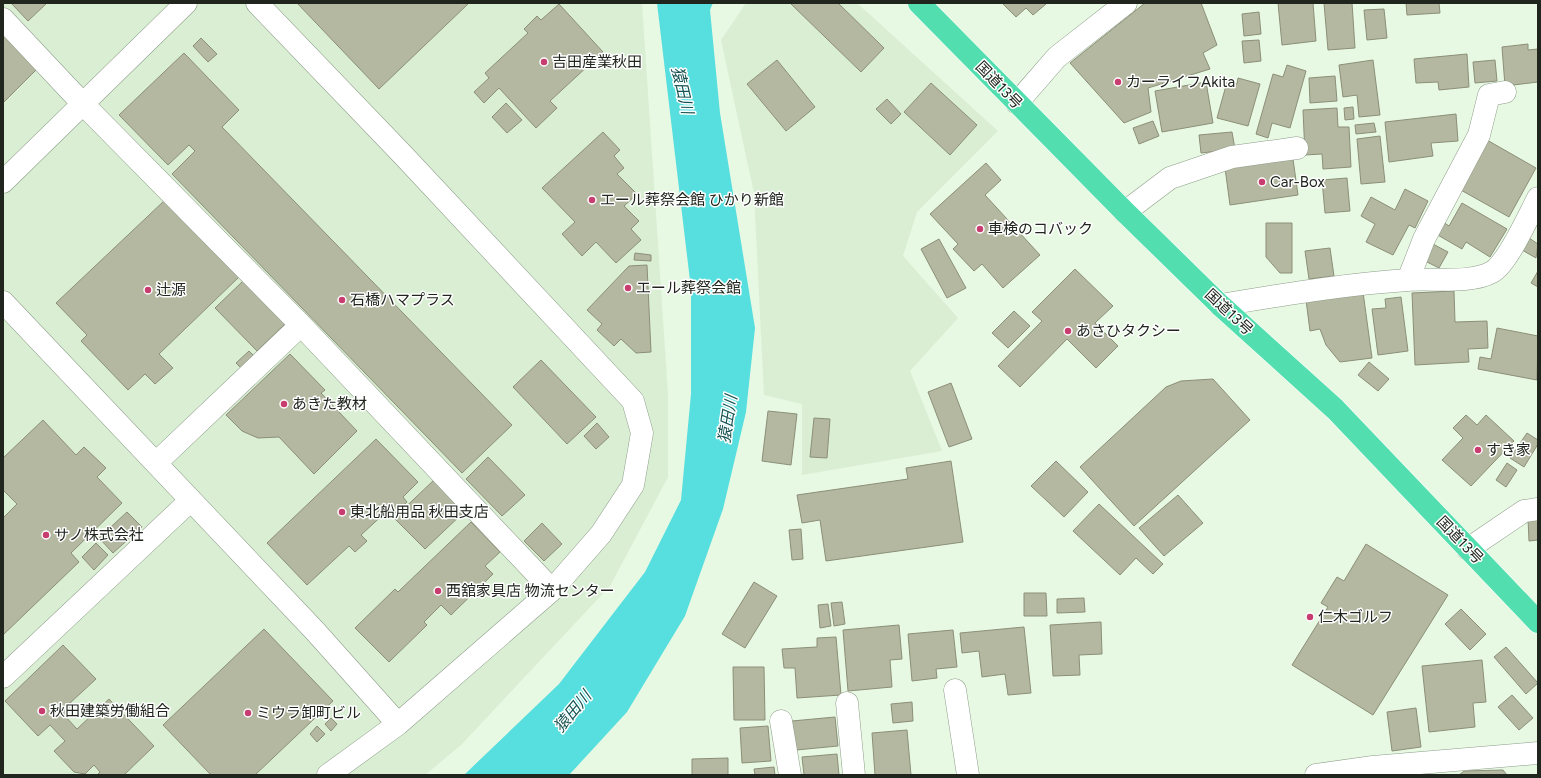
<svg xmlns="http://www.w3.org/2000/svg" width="1541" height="778" font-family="Figtree,'Noto Sans JP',sans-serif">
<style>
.built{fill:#d9eed3}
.water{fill:#56dfde}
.building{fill:#b5b8a0;stroke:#8c8f78}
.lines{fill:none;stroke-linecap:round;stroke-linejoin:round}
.minor-casing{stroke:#8e9d8a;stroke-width:23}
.highway-casing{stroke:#fff;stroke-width:23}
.minor{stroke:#fff;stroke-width:22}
.highway{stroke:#52deaf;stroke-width:22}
.poi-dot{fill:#c83d70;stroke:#fff;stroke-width:1.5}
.labels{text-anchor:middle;stroke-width:3;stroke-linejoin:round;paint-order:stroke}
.poi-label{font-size:15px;fill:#20261e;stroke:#fff;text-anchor:start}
.street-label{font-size:15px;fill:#20261e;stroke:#fff}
.water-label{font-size:16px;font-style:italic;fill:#185252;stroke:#fff}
</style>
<rect width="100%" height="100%" fill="#e7f8e3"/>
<path class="built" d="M3,3h639l26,392v82l-58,109 -149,159 -36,30h-422z
M746,3h111l141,128 -81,81 -14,44 55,62 -48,53 32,80 -140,24v-71l-38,-9 -10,-202 -33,-153z"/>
<path class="water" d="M657,3h56l-3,7 10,103 35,215 -9,84 -23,97 -38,107 -58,96 -58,63h-105l95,-91 86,-112 36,-72 10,-106v-105z"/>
<path class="building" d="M11,3h36l-19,18z
M297,3h172l-90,86z
M790,3h48l46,45 -23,24z
M1002,3h42l2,1 -13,11 -7,-7 -10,9z
M1145,3h56l16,42 -14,8 7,16 -62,19 3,24 -27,11 -54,-60z
M1278,3h35l3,38 -34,4z
M1324,3h28l3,45 -27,2z
M1406,3h33l1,10 -33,2z
M559,4l44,48 -53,49 7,7 -21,20 -37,-40 -15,15 -10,-11 15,-14 -4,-5 43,-40 -4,-4 13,-13 4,4z
M1384,9l3,29 -20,2 -3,-30z
M1259,12l2,22 -17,2 -2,-22z
M3,30l36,37 -36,36z
M201,38l16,16 -9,8 -15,-16z
M1259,40l2,21 -17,2 -2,-22z
M1528,44v6l10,-1v33l-33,4 -3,-39z
M184,53l55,57 -17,17 290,298 -50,48 -290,-299 23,-23 -6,-6 -21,20 -49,-50z
M1467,54l2,33 -30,3 -1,-8 -22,1 -2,-24z
M777,60l38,47 -29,24 -39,-47z
M1373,60l7,55 -21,2 -2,-22 -14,2 -4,-32z
M1495,60l2,21 -22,2 -2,-21z
M1287,65l19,6 -16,57 -18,-5 -4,15 -12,-4 17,-60 10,3z
M1335,76l2,25 -27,2 -1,-25z
M1238,78l22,6 -12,42 -31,-8 10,-36 10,2z
M1206,82l7,41 -51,9 -7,-41z
M931,83l46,42 -27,30 -46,-43z
M887,99l14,15 -10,10 -15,-15z
M506,103l16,17 -15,13 -15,-16z
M1353,107l1,12 -9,1 -1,-12z
M1337,108l1,19h11l2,40 -28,2 -1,-15 -17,1 -2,-45z
M1456,114l2,27 -27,2 2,13 -44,6 -4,-40z
M1153,121l6,15 -20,8 -6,-16z
M1374,123l2,9 -20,2 -1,-9z
M603,132l17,18 -6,6 10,12 -7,6 20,20 -13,12 15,15 -8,8 10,11 -25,23 -20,-21 -14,14 -20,-22 13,-12 -33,-34z
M1232,132l3,17 -34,4 -2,-18z
M1380,136l5,46 -24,2 -4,-45z
M1487,140l49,28 -27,49 -50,-28z
M1293,159l5,36 -68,10 -5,-37z
M986,163l15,17 -16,15 55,60 -37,33 -21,-24 -8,7 -21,-22 5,-5 -28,-30z
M1347,178l3,33 -25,2 -3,-33z
M1405,189l23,12 -13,27 -6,-3 -16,30 -27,-13 9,-18 -14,-8 10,-19 24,13z
M165,200l74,77 -80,77 14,14 -18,16 -10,-10 -17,16 -47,-49 6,-6 -31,-32z
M1462,203l45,26 -17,28 -24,-15 -4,7 -26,-15 7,-12 6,4z
M1266,223h26v50h-12l-14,-16z
M1529,238l9,6 -2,14 -14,-8z
M939,239l27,49 -19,10 -26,-49z
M1431,243l17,9 -9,16 -18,-9z
M1330,248l4,28 -25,3 -4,-28z
M635,253l16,2v6l-17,-1z
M647,265l4,87 -15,1 -15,-14 -7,7 -17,-16 5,-6 -15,-14 42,-44z
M1075,269l38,37 -18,17 23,23 -22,22 -29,-29 -47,48 -22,-21 44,-45 -10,-9z
M1538,271v16l-7,-4z
M244,280l42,43 -29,28 -42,-43z
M1454,291l1,31 32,-1 1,27 -20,1 1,13 -54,3 -3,-72z
M1363,292l9,66 -32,4 -14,-17 -6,-16 -10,2 -4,-31z
M1401,297l7,54 -30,4 -6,-46 14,-1 -1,-9z
M1014,311l16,15 -22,22 -16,-15z
M1497,328l41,8 -1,44 -59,-11 2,-12 11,2z
M249,351l5,5 -13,12 -5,-5z
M290,354l35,36 -4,3 36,38 -43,43 -35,-37 -21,1 -16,-7 -16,-16z
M541,360l55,57 -29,27 -54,-57z
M1369,362l20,17 -11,12 -20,-16z
M1213,379l37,41 -116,106 -54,-59 86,-80 15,-6z
M951,383l21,56 -23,8 -21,-55z
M768,411l29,3 -6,51 -29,-4z
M1466,415l11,10 9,-10 28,26 -43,45 -29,-26 21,-22 -10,-10z
M814,418l16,1 -3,39 -17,-1z
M43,420l33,35 8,-8 22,21 -9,9 25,26 -51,50 8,9 -76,73v-117l14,-14 -14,-14v-32z
M597,423l12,14 -13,12 -12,-13z
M1527,433l11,7v4l-14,23 -14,-9z
M376,439l42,43 -15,15 4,5 -14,13 -5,-5 -27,25 6,6 -12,11 -6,-6 -42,39 -40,-42z
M488,457l37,38 -23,21 -36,-37z
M951,461l12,81 -137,19 -6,-41 -18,3 -5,-28 111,-16 -2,-11z
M1056,461l32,31 -24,25 -33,-31z
M1507,463l10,7 -11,17 -10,-7z
M434,480l30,32 -39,37 -31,-31z
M1178,495l25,28 -39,33 -25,-28z
M1099,504l64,60 -10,10 -17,-16 -16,17 -47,-44z
M127,512l15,15 -29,26 -14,-15z
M1538,518v22l-9,1 -1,-22z
M471,522l29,30 -15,14 8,8 -42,41 -10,-10 -17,17 3,3 -38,37 -34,-34 40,-39 3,3z
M542,523l20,21 -18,17 -20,-20z
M801,529l2,30 -11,1 -3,-30z
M96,543l12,12 -14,15 -12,-13z
M1366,544l82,51 -75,120 -81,-50 36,-58 -7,-4 16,-26 7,4z
M754,582l23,14 -32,52 -23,-14z
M1024,593h22l1,23h-23z
M1084,598l1,14 -28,1v-14z
M842,602l3,22 -11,2 -3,-23z
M828,604l3,22 -11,2 -2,-23z
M1461,609l25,25 -16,16 -25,-26z
M1101,622l1,32 -23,1 1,20 -27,1 -3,-51z
M899,625l3,34 -12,1 2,27 -44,4 -5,-61z
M1024,627l7,66 -23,2 -3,-21 -23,3 -3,-26 -17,2 -2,-20z
M264,629l69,72 -78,74h-44l-48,-50z
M953,630l4,37 -21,2 1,9 -25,3 -4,-47z
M836,637l5,58 -44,3 -2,-30h-11l-2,-19 35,-2v-9z
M63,645l33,34 -26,24 4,3 -10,9 13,14 32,-30 45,47 -30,29h-27l3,-3 -6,-7 -9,9 -11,-2 -20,-21 11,-10 -15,-16 -12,11 -33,-35z
M1506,647l32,36 -12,11 -32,-37z
M1482,660l4,42 -13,1 2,24 -46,5 -7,-66z
M733,667h31l1,53h-31z
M1512,695l21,23 -14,12 -21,-23z
M912,702l1,19 -20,2 -2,-19z
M1416,708l5,39 -29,4 -5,-39z
M835,717l3,29 -42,4 -4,-29z
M331,718l6,6 -6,7 -6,-7z
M317,726l8,8 -8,8 -7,-8z
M768,726l3,35 -29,2 -2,-35z
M907,730l4,45h-36l-3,-42z
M837,754l2,21h-35l-2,-18z
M728,758v17h-36v-16z
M774,767l1,8h-20l-1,-6z
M1503,770l4,5h-48l5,-4z"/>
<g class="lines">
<defs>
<path id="minor" d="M257,3l146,152 230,246 9,32 -9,52 -32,49 -49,56 -154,134 -70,51
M3,19l80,85 218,221 251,265
M1017,103l40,-46 69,-54
M3,182l183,-179
M1125,212l45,-34 62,-21 65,-9
M1408,280l16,-41 55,-104 10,-40 16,-3
M3,302l312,329 83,93
M1220,305c62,-10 125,-21 188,-25 24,-2 63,4 84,-8 16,-9 37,-57 46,-74
M156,463l145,-138
M1468,549l56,-38 14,-2
M3,677l188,-177
M955,690l13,85
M847,703l7,72
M781,721l9,54
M1316,775l57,-8 165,-14"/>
<path id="highway" d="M919,3l206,209 95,93 115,104 203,213"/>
</defs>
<use href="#minor" class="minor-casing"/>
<use href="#highway" class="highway-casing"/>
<use href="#minor" class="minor"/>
<use href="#highway" class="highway"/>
</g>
<g class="poi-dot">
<circle cx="544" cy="62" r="4"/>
<circle cx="1118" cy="82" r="4"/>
<circle cx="1262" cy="182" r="4"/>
<circle cx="592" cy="200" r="4"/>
<circle cx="980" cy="229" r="4"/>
<circle cx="628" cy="288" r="4"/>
<circle cx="148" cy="290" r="4"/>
<circle cx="342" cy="300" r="4"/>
<circle cx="1068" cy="331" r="4"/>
<circle cx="284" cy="404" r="4"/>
<circle cx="1478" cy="450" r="4"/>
<circle cx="342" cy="512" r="4"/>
<circle cx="46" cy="535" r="4"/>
<circle cx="438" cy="591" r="4"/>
<circle cx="1310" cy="617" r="4"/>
<circle cx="42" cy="711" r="4"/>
<circle cx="248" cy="713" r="4"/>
</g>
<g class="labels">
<g class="poi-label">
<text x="552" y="67">吉田産業秋田</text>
<text x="1126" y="87">カーライフAkita</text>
<text x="1270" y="187">Car-Box</text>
<text x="600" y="205">エール葬祭会館 ひかり新館</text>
<text x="988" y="234">車検のコバック</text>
<text x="636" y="293">エール葬祭会館</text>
<text x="156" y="295">辻源</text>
<text x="350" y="305">石橋ハマプラス</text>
<text x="1076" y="336">あさひタクシー</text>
<text x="292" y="409">あきた教材</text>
<text x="1486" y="455">すき家</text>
<text x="350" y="517">東北船用品 秋田支店</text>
<text x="54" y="540">サノ株式会社</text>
<text x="446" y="596">西舘家具店 物流センター</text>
<text x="1318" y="622">仁木ゴルフ</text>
<text x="50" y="716">秋田建築労働組合</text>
<text x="256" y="718">ミウラ卸町ビル</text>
</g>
<g class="street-label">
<text transform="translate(999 85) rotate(46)" y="5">国道13号</text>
<text transform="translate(1229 312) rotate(43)" y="5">国道13号</text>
<text transform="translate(1460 540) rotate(46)" y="5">国道13号</text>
</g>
<g class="water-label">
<text transform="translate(683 90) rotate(77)" y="6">猿田川</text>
<text transform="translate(727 419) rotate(-81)" y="6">猿田川</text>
<text transform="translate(572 711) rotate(-50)" y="6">猿田川</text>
</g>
</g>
<rect width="1541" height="778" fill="none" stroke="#20261e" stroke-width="8"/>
</svg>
